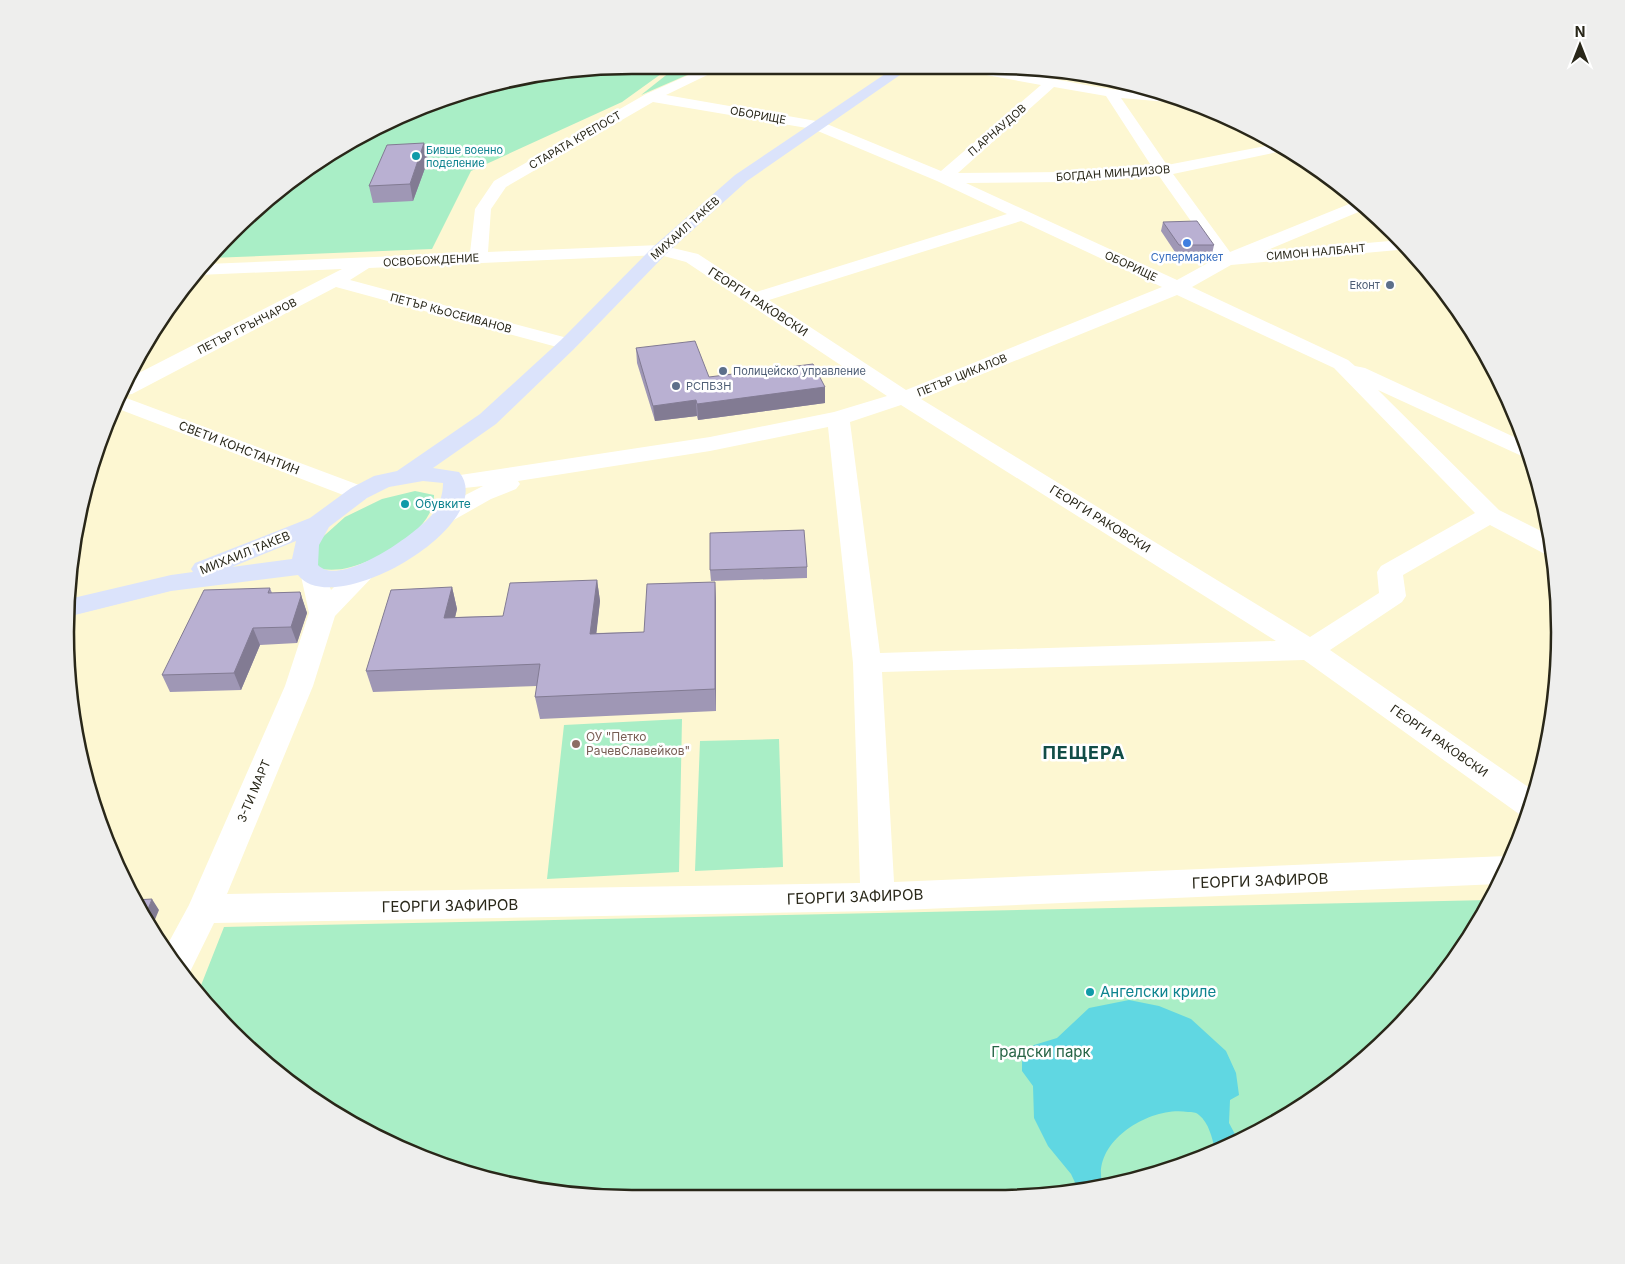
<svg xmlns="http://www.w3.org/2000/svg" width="1625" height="1264" font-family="Inter,sans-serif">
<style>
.green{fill:#a9eec6}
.water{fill:#60d7e2}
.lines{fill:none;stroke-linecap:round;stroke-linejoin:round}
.minor{fill:#fff;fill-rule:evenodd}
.major{fill:#dbe3fb;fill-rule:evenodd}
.wall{fill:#9f97b5}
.shaded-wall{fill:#827b93}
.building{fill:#b9b0d2;stroke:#827b93}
.culture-dot{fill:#0f9aa8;stroke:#fff;stroke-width:2}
.shop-dot{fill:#3f7fe0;stroke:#fff;stroke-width:2}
.service-dot{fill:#5c6f8a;stroke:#fff;stroke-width:2}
.education-dot{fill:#8d6e63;stroke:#fff;stroke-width:2}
.labels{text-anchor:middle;stroke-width:5;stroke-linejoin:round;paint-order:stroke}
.far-street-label{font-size:11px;fill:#292719;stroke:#fff}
.far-culture-label{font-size:11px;fill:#0d838f;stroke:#fff;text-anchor:start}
.far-shop-label{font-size:11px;fill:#366cbe;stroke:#fff}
.far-service-label{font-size:11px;fill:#4e5e75;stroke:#fff;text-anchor:start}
.street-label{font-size:12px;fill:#292719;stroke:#fff}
.culture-label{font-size:12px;fill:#0d838f;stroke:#fff;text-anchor:start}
.education-label{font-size:12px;fill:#785e54;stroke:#fff;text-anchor:start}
.near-street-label{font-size:15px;fill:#292719;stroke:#fff}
.near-culture-label{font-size:15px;fill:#0d838f;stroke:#fff;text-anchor:start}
.near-park-label{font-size:15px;fill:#266445;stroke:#fff}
.district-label{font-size:18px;font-weight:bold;letter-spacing:1px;fill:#114d47;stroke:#fff}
.rim{fill:none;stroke:#292719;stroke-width:2.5}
</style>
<rect width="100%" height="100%" fill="#fdf7d2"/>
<path class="green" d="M632,65h78l-69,30 34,-27 -14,6 -39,28 -151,69 -39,78 -222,9 21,-27 117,-90 137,-57z
M415,491l19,4c1,35 -54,64 -83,72 -13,4 -26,3 -39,1l4,-25 29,-26 37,-18z
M682,719l-3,153 -132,7 17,-154z
M779,739l4,128 -88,4 5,-130z
M1490,900l-26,47 -70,86 -86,71 -132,65 -109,25h-509l-143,-38 -98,-52 -86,-71 -33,-40 26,-66z"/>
<path class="water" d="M1129,1000l30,6 32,13 35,32 10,22 3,22 -9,5 -1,23 8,15 -22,11c-3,-11 -6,-26 -16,-34 -3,-3 -7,-3 -11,-3 -37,-7 -99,30 -85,74l-24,5 -8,-17 -23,-28 -14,-28 -1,-32 -11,-15v-12l12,-14 23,-7 32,-30z"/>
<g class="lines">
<path class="minor" d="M711,65h17l-62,30 156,27 119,49 100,-86 -82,-15 -7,-4c54,0 106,16 159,23 28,4 46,2 74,12l-5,2 -59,-5 46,67 109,-21 11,6 -114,24 57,78 129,-52 9,8 -105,44 138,-12 8,9 -178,16 -39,22 156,73 7,6 10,2 160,74 5,16 -2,1 -150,-69 121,120 52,26 1,19 -9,-2 -53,-28 -87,50 3,21 -4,6 -72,48 204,141 -7,25 -8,-2 -215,-154 -422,12 12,210 612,-26 6,2 -14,26 -620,27 -664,12 -26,53 -3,1 -21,-26 25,-46 96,-219 24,-73 -8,-37 4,-6 9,-2 9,2 8,20c13,-13 24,-31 44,-26l4,6 -44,46 -22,70 -86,208 633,-11 -7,-220 -25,-236 -118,24 -192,30 2,3 -4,5 -25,10 -39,22 -9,2 -9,-2 -3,-5 3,-5 49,-25 -28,3 -8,-2 -4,-5 4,-5 263,-40 124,-25 53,-16 -201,-134 -26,-7 -291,13 -19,12 225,60 3,4 -3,4 -7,2 -232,-63 -204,107 -10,1 7,-17 213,-109 -144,6 8,-11 264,-11 5,-44 19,-28 152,-87zM1054,87l52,9 46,71 -88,5 -106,1zM653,102l160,27 124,52 70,33 -251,78 -58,-38 -38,-9 -172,7 3,-43 15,-22zM1159,176l58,82 -40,22 -211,-97 98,-1zM1021,221l141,66 -256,103 -137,-90zM1177,295l157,73 141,145 -94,53 -4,6 2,21 -69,44 -389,-238zM901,405l375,236 -396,12 -30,-231z
M121,396l246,92 4,5 -4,5 -8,2 -8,-2 -235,-90z"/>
<path class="major" d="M897,66h16l-166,115 -81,73 -91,94 -79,76 -63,44 26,4c42,51 -125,150 -161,103l-127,16 -104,26 2,-18 102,-24 22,-3 -2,-3 4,-6 115,-45 41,-30 23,-12 23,-5 83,-57 81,-74 93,-94 81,-71zM423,481l20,2c0,11 -3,20 -9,29 -14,20 -94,77 -116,53l1,-20 10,-18 38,-29 22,-11zM296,541l-4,18 -60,8z"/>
</g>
<path class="wall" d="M424,143l4,17 -15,41 -40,2 -4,-17z
M1163,222l51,23 -2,9 -35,1 -16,-24z
M636,348l73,29 116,10v16l-127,17 -1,-4 -42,5 -18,-58z
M807,567v11l-96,3 -1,-11z
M597,580l3,21 -4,32 48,-1 71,-50 1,21v108l-176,8 -5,-22 2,-11 -164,6 -7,-21 86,-84 5,22 -2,8 48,-1z
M270,588l2,5 28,-1 7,21 -10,30 -37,2 -19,45 -71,2 -8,-17z"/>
<path class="shaded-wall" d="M424,143l4,17 -15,41 -3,-17z
M825,387v16l-127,17 -1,-16z
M696,400l1,16 -42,5 -2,-15z
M597,580l3,21 -6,54 -4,-21z
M715,582l1,21v108l-1,-22z
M452,587l5,22 -7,30 -6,-21z
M300,592l7,21 -10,30 -6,-16z
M253,628l7,17 -19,45 -7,-17z
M152,899l7,11 -8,19 -6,-12z"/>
<path class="building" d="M424,143l-14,41 -41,2 18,-41z
M1197,221l17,24h-35l-16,-23z
M695,341l14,36 104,-13 12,23 -128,17 -1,-4 -43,6 -17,-58z
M804,530l3,37 -97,3v-37z
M597,580l-7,54 54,-2 3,-48 68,-2v107l-180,8 5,-33 -174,7 25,-81 61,-3 -8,31 59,-2 7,-33z
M270,588l-2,5 32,-1 1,4 -10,31 -38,1 -19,45 -72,2 42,-85z
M152,899l-7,18 -10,-17z"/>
<g class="culture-dot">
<circle cx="416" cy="156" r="5"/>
<circle cx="405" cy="504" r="5"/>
<circle cx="1090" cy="992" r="5"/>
</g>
<circle class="shop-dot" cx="1187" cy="243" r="5"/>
<g class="service-dot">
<circle cx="1390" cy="285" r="5"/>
<circle cx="723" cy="371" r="5"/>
<circle cx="676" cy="386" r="5"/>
</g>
<circle class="education-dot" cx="576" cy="744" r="5"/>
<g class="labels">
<g class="far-street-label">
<text transform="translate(758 115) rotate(10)" y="4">ОБОРИЩЕ</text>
<text transform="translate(997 130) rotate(-41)" y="4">П.АРНАУДОВ</text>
<text transform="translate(575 140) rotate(-30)" y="4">СТАРАТА КРЕПОСТ</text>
<text transform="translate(1113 173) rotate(-4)" y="4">БОГДАН МИНДИЗОВ</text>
<text transform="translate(685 228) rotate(-42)" y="4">МИХАИЛ ТАКЕВ</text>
<text transform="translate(1316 252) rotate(-5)" y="4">СИМОН НАЛБАНТ</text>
<text transform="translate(431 260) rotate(-3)" y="4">ОСВОБОЖДЕНИЕ</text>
<text transform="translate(1131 266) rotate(25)" y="4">ОБОРИЩЕ</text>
<text transform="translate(451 313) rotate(15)" y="4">ПЕТЪР КЬОСЕИВАНОВ</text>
<text transform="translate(247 326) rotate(-27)" y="4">ПЕТЪР ГРЪНЧАРОВ</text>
<text transform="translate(962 375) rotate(-22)" y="4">ПЕТЪР ЦИКАЛОВ</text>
</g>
<g class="far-culture-label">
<text x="426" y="154">Бивше военно<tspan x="426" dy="13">поделение</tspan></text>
</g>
<g class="far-shop-label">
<text x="1187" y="261">Супермаркет</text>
</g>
<g class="far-service-label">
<text x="1380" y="289" text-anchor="end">Еконт</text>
<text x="733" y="375">Полицейско управление</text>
<text x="686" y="390">РСПБЗН</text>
</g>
<g class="street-label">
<text transform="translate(758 302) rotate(33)" y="4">ГЕОРГИ РАКОВСКИ</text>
<text transform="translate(239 448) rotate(21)" y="4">СВЕТИ КОНСТАНТИН</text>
<text transform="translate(1100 519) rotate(32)" y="4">ГЕОРГИ РАКОВСКИ</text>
<text transform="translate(245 553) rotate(-22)" y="4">МИХАИЛ ТАКЕВ</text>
<text transform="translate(1439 741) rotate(35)" y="4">ГЕОРГИ РАКОВСКИ</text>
<text transform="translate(254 791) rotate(-67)" y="4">3-ТИ МАРТ</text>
</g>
<g class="culture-label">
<text x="415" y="508">Обувките</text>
</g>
<g class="education-label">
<text x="586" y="741">ОУ "Петко<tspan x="586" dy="14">РачевСлавейков"</tspan></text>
</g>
<g class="near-street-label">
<text transform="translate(1260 881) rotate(-2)" y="5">ГЕОРГИ ЗАФИРОВ</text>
<text transform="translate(855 897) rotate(-2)" y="5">ГЕОРГИ ЗАФИРОВ</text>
<text transform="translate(450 906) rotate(-1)" y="5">ГЕОРГИ ЗАФИРОВ</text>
</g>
<g class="near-culture-label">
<text x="1100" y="997">Ангелски криле</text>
</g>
<g class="near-park-label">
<text x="1041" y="1057">Градски парк</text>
</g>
<g class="district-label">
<text x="1084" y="759">ПЕЩЕРА</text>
</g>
</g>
<path d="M0 0H1625V1264H0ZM632 74H993A558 558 0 0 1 1551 632V632A558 558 0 0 1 993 1190H632A558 558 0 0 1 74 632V632A558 558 0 0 1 632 74Z" fill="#eeeeed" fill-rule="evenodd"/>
<path class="rim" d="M632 74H993A558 558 0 0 1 1551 632V632A558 558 0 0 1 993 1190H632A558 558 0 0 1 74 632V632A558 558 0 0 1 632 74Z"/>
<g transform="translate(1580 45)" stroke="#ffffff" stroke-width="4" paint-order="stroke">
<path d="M0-4L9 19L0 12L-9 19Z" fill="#292719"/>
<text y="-8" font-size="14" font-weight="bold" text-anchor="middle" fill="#292719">N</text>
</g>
</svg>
